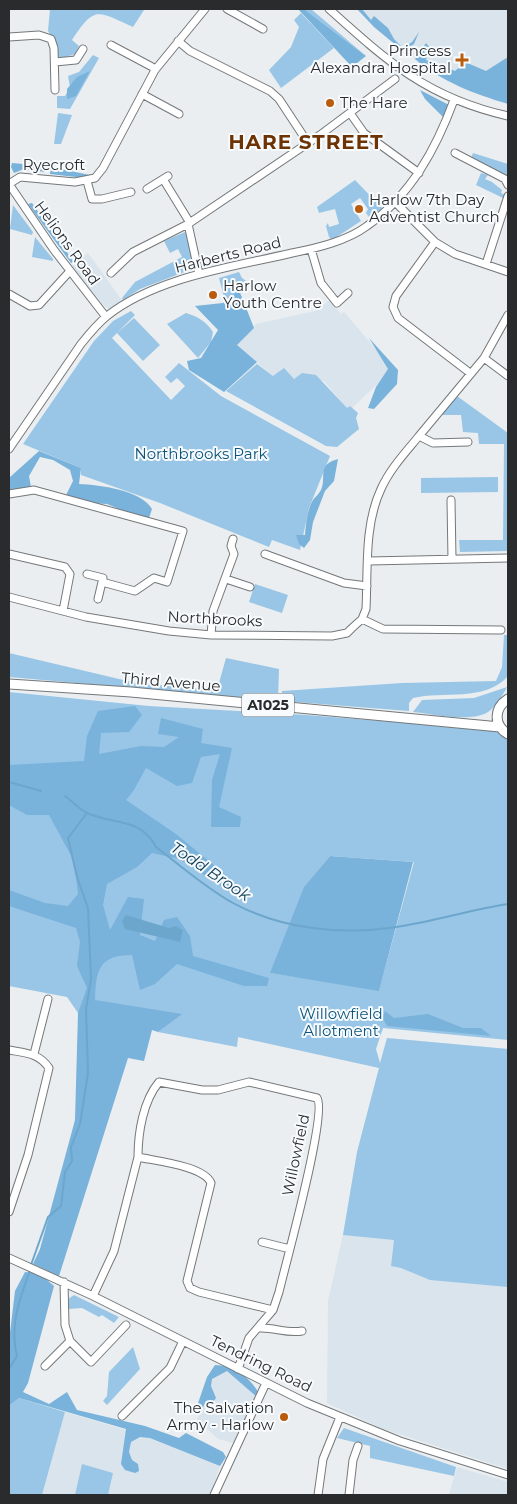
<svg xmlns="http://www.w3.org/2000/svg" width="517" height="1504" font-family="Montserrat,sans-serif">
<style>
.built{fill:#dae4ec}
.green{fill:#99c6e6;fill-rule:evenodd}
.forest{fill:#79b2db}
.water{fill:#6da6cd}
.lines{fill:none;stroke-linecap:round;stroke-linejoin:round}
.stream{stroke:#6da6cd;stroke-width:2}
.minor-casing{stroke:#74787a;stroke-width:9}
.major-casing{stroke:#74787a;stroke-width:11}
.minor{stroke:#fff;stroke-width:7}
.major{stroke:#fff;stroke-width:9}
.poi-dot{fill:#ba5c0e;stroke:#f7fbfe;stroke-width:2}
.labels{text-anchor:middle;stroke-width:4;stroke-linejoin:round;paint-order:stroke}
.shield{fill:#f7fbfe;stroke:#68696b;stroke-width:1}
.shield-label{font-size:14px;font-weight:bold;fill:#2a2b2c}
.poi-label{font-size:15px;fill:#2a2b2c;stroke:#f7fbfe;text-anchor:start}
.street-label{font-size:15px;fill:#2a2b2c;stroke:#f7fbfe}
.park-label{font-size:15px;fill:#0e547b;stroke:#f7fbfe}
.water-label{font-size:16px;font-style:italic;fill:#0e3c57;stroke:#f7fbfe}
.district-label{font-size:20px;font-weight:bold;letter-spacing:1px;fill:#6e3302;stroke:#f7fbfe}
</style>
<rect width="100%" height="100%" fill="#eaeef0"/>
<path class="built" d="M357,9h151v95l-42,-14 -39,-21 -53,-42z
M88,253l36,50 -13,8 -9,-7 -30,-38z
M330,300l11,14 3,-2 49,57 -41,39 -2,-2 -3,3 -23,-28 -51,-5 -37,-31 20,-21 59,-13z
M387,1038l121,11v420l-125,-40 -56,-26 1,-102 15,-66 14,-83z
M227,1370l30,27 -24,46 -15,-4 -21,-20 10,-18 5,-22z
M65,1412l85,25 70,29 -10,29h-168z
M457,1467l51,15v13h-59z"/>
<path class="green" d="M50,9h84l10,1 -11,17c-36,-16 -38,-22 -61,13l7,6 -4,8 -12,4 -7,-2 -1,-13 -7,-12z
M304,9h7l55,47z
M301,13l33,35 -53,40 -12,-18 22,-23 8,-20 -5,-7z
M93,55l6,3 -29,51 -13,-1v-12h8l5,-9 -2,-11 11,-4z
M58,113l14,2 -11,29h-7z
M473,153l35,11v13l-37,-19z
M481,173l7,2 -3,4 7,3 10,8 -1,3 4,2 -2,3 -27,-13z
M355,180l28,29 -14,8 -3,-4 2,-4 -8,-11 -9,6 10,17 -29,19 -3,-3 -3,-11 2,-3 1,4 10,-3 -4,-15 -16,4 -2,-6z
M13,205l20,27 -1,3 -22,-6z
M185,232l4,4 6,32 -55,21 -17,11 -1,-2 13,-16 47,-25 -4,-8 -8,4 -6,-12z
M35,237l18,22v2l-21,-4z
M239,272l3,6 7,5 -24,18 -6,-23z
M131,311l4,4 -23,23 59,62 14,-14 -8,-8 -6,5 -6,-6 14,-14 42,33 109,60 -21,52 -9,42 -28,-10 -3,7 -109,-44 -79,-28v-7l-58,-24 71,-103 19,-20z
M186,313c12,4 20,8 27,19l-2,10 -13,16 -31,-34z
M134,318l26,27 -17,16 -26,-28z
M257,364l16,12 11,-8 10,11 8,-6 14,2 31,33 3,-2 8,7 -2,5 3,11 -22,18 -11,-1 -100,-55z
M457,396l51,37v118l-48,1 -1,-12h44l1,-96h-25l-1,-11 -15,-1 -2,-17h-20z
M498,477v15l-77,1v-15z
M255,584l33,11 -6,18 -33,-11z
M504,635h4v41c-22,26 -66,15 -95,22l-4,5v8l-127,-10v-10l120,-8 94,-2 6,-14z
M9,653l127,30 81,7 9,-32 53,11 -1,32 -269,-24z
M507,687c-4,8 -11,20 -19,25 -18,11 -55,2 -75,0l9,-12 52,-2z
M9,692l140,14 158,9 161,13 30,3 10,7v302l-125,-12 -7,21 4,14 7,-25 121,11v238l-78,-7 -29,-12 -10,-2 3,-26 -51,-5 14,-83 22,-84 -141,-31 -1,10 -79,-15 12,-10 -92,-9 -11,-16 -58,-11zM330,856l84,6 -35,128 -108,-17 35,-88z
M74,1295l45,22 -5,6 -12,-8 -3,2 -17,-9 -13,1 -1,-10z
M133,1347l7,22 -33,36 -4,-4 4,-5 2,-24z
M19,1398l46,14 -23,83h-33v-89z
M344,1428l112,39 -2,9 -84,-18v-12l-33,-8z
M82,1464l31,9 -5,22h-33z"/>
<path class="forest" d="M298,9h6l62,47 -14,11z
M357,9h5l9,11 3,-4 14,12 6,11 9,9 9,-6 7,-10 -5,12 -11,7 -29,-24z
M426,43l4,5 -4,12 29,11 10,-9 21,9 22,-14v47c-33,-10 -66,-22 -93,-45z
M90,71l-14,25 -9,3v-10l10,-12z
M420,90l29,15 -5,13 -19,-19z
M12,163l34,3 -1,6 -21,-3 -10,4 -3,-6z
M51,167l39,8 -6,3 -34,-4z
M32,203l42,59 -3,1 -43,-59z
M239,290l15,38 -17,17 20,17 -33,30 -35,-22 -2,-9 14,-3 17,-28 -23,-24 28,-3z
M369,338l29,32 -1,14 -23,25 -6,-1 8,-21 12,-18z
M39,451l42,17 -2,16c21,1 62,6 73,25l-4,12 -41,-17 -19,-1 -5,5 -17,-13 7,-14 -3,-11 -17,-10 -13,-3 -11,19 2,11 -22,6v-15z
M338,459l-4,22 -9,10 -12,31 -3,18 -6,8 -5,-4 -3,-9h9c1,-12 2,-25 8,-35 2,-3 6,-6 8,-10 6,-13 -5,-25 17,-31z
M135,706l7,9 -13,17 -28,1 -2,21 42,-8 23,1 15,-10 -21,-3 3,-16 42,11 -2,14 31,5 -13,59 22,10 -1,10h-29l1,-47 8,-26 -19,3 -9,26 -15,3 -31,-18 -12,22 -8,10 50,34 56,46 -2,11 -51,-32 -27,-6 -15,14 -30,17 -4,21 7,25 18,-33 16,2 -4,36 15,6 9,-21 13,-3 13,19 3,20 76,22 -2,8h-23l-67,-22 -22,20 -15,6 -8,-35c-33,0 -36,15 -37,45l87,14 -24,18 -6,-2 -8,31 -16,-3 -69,218 -26,-12 7,-15 35,-129 3,-107 9,-25 -10,-22 3,-24 -4,-14 -67,-22v-16l36,13 23,3 10,-12 -4,-33 -25,-46h-22l-18,-10v-40l75,-4 3,-25 11,-25z
M330,856l83,6 -34,129 -109,-18 34,-86z
M385,1011l9,7 34,-4 35,14h18l10,8 -104,-10 -5,-9z
M25,1272l15,2 14,12 -26,97 -5,9 26,12 18,-12 10,18 68,16 34,12 7,-5 37,19 3,5 -6,9 -70,-28 -10,-1 -9,5 -2,10 3,8 6,4 1,7 -4,2 -10,-3 -4,-6 5,-35 -107,-31 -10,8v-65l6,-50z
M215,1365c19,0 34,12 44,28l-2,4 -30,-26 -15,8 -1,7 5,12 -3,4 -6,-1 -7,11 -4,-3 11,-32z"/>
<path class="water" d="M126,915l43,13 6,-2 8,4 -3,12 -55,-13 -3,-8z"/>
<g class="lines">
<path class="stream" d="M9,782l32,9
M65,796c7,5 15,14 22,17 26,12 54,4 69,34 25,19 50,41 77,56 46,25 104,32 156,25 40,-5 79,-18 119,-24
M31,1265l17,-48 13,-11 4,-34 7,-11 -1,-14 9,-23 8,-51 -2,-64 5,-30 -3,-71 -11,-31 -9,-39 19,-25
M9,1369l8,-13c-8,-31 3,-57 13,-86"/>
<defs>
<path id="minor" d="M227,9l36,20
M329,9c59,53 99,89 179,107
M9,37l30,-2 12,4 3,9 1,42
M178,41l12,10 80,40 9,8 29,44
M111,45l45,24
M55,62l21,-2 7,-11
M142,94l37,20
M350,113l14,20 55,40
M455,153l50,26 3,6
M163,179l27,44
M87,181l5,18h10l29,-7
M9,184l11,-7 55,5 20,-4 8,-10 52,-98 50,-61
M9,184l45,66 52,67
M147,189l21,-13
M396,203l39,39 20,12 53,18
M188,224l11,50
M435,242l-39,54 -3,11 5,11 72,55
M311,249l10,34 16,20 11,-10
M486,264l22,-68
M111,273l22,-21 55,-28 132,-89 75,-56
M9,294l21,12 9,-1 31,-34
M484,358l24,-43
M419,436l65,-78 24,18
M9,449l72,-105c8,-10 16,-20 26,-28 49,-39 126,-49 185,-63 25,-5 55,-12 75,-27 44,-31 69,-77 87,-126
M9,494l25,-4 149,41 -16,51 -13,-4 -19,13 -33,-9 1,-4 -16,-4
M451,500l1,59
M9,554l56,13 5,7 -7,37
M265,554l79,29 23,3
M369,561l139,-3
M226,579l24,8
M9,597l77,20 83,14 42,4 121,1 15,-3 5,-5 10,-9 4,-10c2,-39 -2,-84 15,-120 9,-20 24,-36 38,-53l14,7 35,-1
M98,599l4,-17
M362,619l21,10 118,1
M211,635l2,-24 21,-57 -3,-8 2,-7
M9,1050c16,3 30,3 40,18l-21,87 -19,57
M34,1054l14,-55
M138,1157c18,4 66,9 73,26l-24,98 3,7 9,4 74,18
M262,1242l28,7
M9,1258l84,38 214,107 93,38 108,34
M64,1282l1,43 5,16 21,21 35,-37
M93,1296l21,-45 24,-94c0,-24 5,-56 21,-75l43,8h16l31,-8 68,16c11,14 -32,168 -38,194l-6,18 -24,28 -11,31
M259,1328c15,-1 28,6 43,3
M45,1366l25,-25
M122,1416l48,-48 13,-27
M214,1495l52,-112
M318,1495l5,-36 17,-42
M349,1495l4,-35 5,-14"/>
<path id="major" d="M9,684l122,8 369,35
M508,699c-14,9 -15,26 0,35"/>
</defs>
<use href="#minor" class="minor-casing"/>
<use href="#major" class="major-casing"/>
<use href="#minor" class="minor"/>
<use href="#major" class="major"/>
</g>
<g class="poi-dot">
<path d="M459.5 52.5h5v5h5v5h-5v5h-5v-5h-5v-5h5z"/>
<circle cx="330" cy="103" r="5"/>
<circle cx="359" cy="209" r="5"/>
<circle cx="213" cy="295" r="5"/>
<circle cx="284" cy="1417" r="5"/>
</g>
<g class="labels">
<rect class="shield" x="242" y="693.5" width="52" height="23" rx="4"/>
<g class="shield-label">
<text x="268" y="710">A1025</text>
</g>
<g class="poi-label">
<text x="451" y="56" text-anchor="end">Princess<tspan x="451" dy="17">Alexandra Hospital</tspan></text>
<text x="340" y="108">The Hare</text>
<text x="369" y="205">Harlow 7th Day<tspan x="369" dy="17">Adventist Church</tspan></text>
<text x="223" y="291">Harlow<tspan x="223" dy="17">Youth Centre</tspan></text>
<text x="274" y="1413" text-anchor="end">The Salvation<tspan x="274" dy="17">Army - Harlow</tspan></text>
</g>
<g class="street-label">
<text x="54" y="170">Ryecroft</text>
<text transform="translate(67 243) rotate(54)" y="5">Helions Road</text>
<text transform="translate(228 255) rotate(-14)" y="5">Harberts Road</text>
<text transform="translate(215 619) rotate(3)" y="5">Northbrooks</text>
<text transform="translate(171 682) rotate(5)" y="5">Third Avenue</text>
<text transform="translate(296 1155) rotate(-78)" y="5">Willowfield</text>
<text transform="translate(261 1364) rotate(26)" y="5">Tendring Road</text>
</g>
<g class="park-label">
<text x="201" y="459">Northbrooks Park</text>
<text x="341" y="1019">Willowfield<tspan x="341" dy="17">Allotment</tspan></text>
</g>
<g class="water-label">
<text transform="translate(211 871) rotate(34)" y="6">Todd Brook</text>
</g>
<g class="district-label">
<text x="306" y="149">HARE STREET</text>
</g>
</g>
<rect width="517" height="1504" fill="none" stroke="#2a2b2c" stroke-width="20"/>
</svg>
